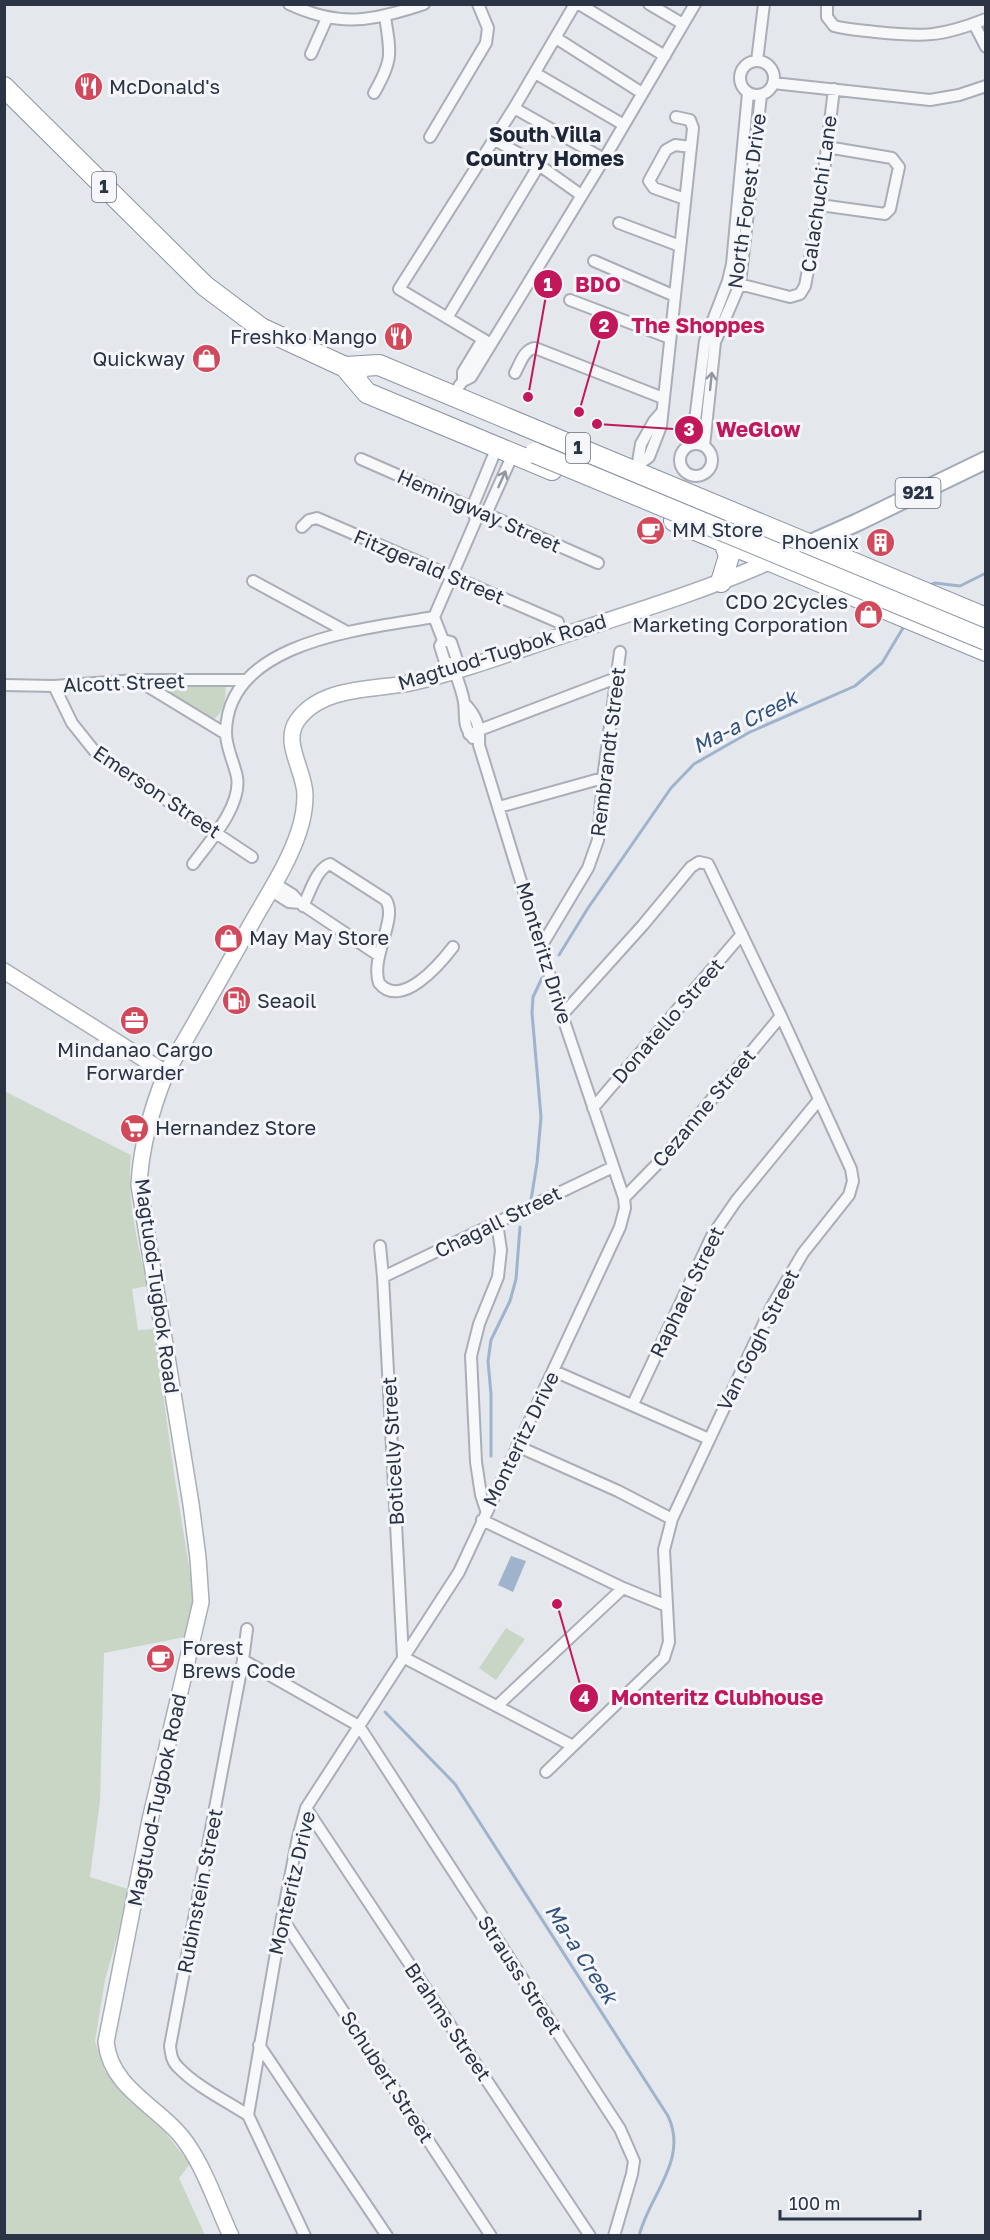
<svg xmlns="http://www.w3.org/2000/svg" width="990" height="2240" font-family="'Golos Text',sans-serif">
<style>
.green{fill:#c9d6c5}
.water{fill:#9fb4cc}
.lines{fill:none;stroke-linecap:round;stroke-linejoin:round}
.stream{stroke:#9fb4cc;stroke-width:3}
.street-casing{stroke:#a9aeb7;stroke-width:14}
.secondary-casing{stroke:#a9aeb7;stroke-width:18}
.primary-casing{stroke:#a3abb8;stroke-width:20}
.highway-casing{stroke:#8b94a3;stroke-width:22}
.street{stroke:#f7f8fa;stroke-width:10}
.secondary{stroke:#fff;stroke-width:15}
.primary{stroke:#fff;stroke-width:16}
.highway{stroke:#fff;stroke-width:20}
.highway-bridge-casing{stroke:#8b94a3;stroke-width:22;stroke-linecap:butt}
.highway-bridge{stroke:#fff;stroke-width:20}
.oneway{stroke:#9196a0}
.labels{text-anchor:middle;stroke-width:6;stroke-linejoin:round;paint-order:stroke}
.shield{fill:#f4f6f9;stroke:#676e7b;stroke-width:1.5}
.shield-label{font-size:18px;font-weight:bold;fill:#2b3445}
.poi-label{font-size:20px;fill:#2b3445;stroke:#f4f6f9;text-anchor:start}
.street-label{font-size:20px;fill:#2b3445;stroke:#f4f6f9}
.neighbourhood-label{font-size:21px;font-weight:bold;fill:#1d2536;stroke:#f4f6f9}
.water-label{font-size:21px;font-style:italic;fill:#34527a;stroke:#f4f6f9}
.leader{fill:none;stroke:#c2185b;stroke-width:2}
.callout-dot{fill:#c2185b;stroke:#f4f6f9;stroke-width:2}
.mark-label{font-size:18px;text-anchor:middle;font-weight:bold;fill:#fff}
.callout-label{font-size:21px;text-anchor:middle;font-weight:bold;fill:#c2185b;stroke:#f4f6f9;stroke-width:6;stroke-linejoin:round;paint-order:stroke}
</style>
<rect width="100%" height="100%" fill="#e4e7ec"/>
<path class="green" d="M216,683l9,3c2,12 -2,28 -13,34l-45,-27 -1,-4 7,-5z
M4,1091l127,64c-5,45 7,87 16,131l-15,3 6,41 16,-1 20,144 18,112v23l-7,29 -81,16 -4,148 -10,76 38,12 -10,45 -13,46 -10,61 10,30 11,14 12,15 32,26 30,38 -11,14 26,57h-200z
M506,1628l19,11 -29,41 -17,-12z"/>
<path class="water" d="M511,1556l15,5 -13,31 -15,-7z"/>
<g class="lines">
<path class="stream" d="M927,586l8,-3 25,3 26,-13
M559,955l29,-47 83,-120 23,-24 56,-32 105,-46 27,-23 21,-35
M531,1200l6,-37 4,-46 -9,-104 1,-16 9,-19
M491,1456v-62l-3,-33 3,-21 19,-39 6,-22 4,-52
M385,1712l70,72 213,332c21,44 -19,79 -29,120"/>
<defs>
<path id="street" d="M289,4c51,24 84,17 135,0
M579,4l86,52
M649,4l34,20
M827,4v13l7,9c14,4 28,4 42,6 47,5 65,5 110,-13
M974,24l12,23
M556,38l86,55
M311,54l16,-36
M757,61l7,-57
M740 78a17 17 0 1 1 34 0a17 17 0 1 1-34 0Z
M535,73l89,52
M773,83l157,17 29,-5 27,-9
M374,93c19,-33 17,-39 11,-76
M514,108l90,51
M430,137l56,-94 2,-15 -10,-24
M495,140l44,25 42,30
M685,199l-31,-11 -5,-7 17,-31 9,-5 16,2
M820,205l65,9 5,-5 9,-42 -7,-9 -65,-11
M619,223l61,23
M594,261l81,35
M735,283l55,14 10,-3 5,-8 15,-81 14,-116
M570,300l100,38
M447,318l92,-153
M491,344l-92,-55 115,-181 61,-104
M515,373c5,-9 9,-24 20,-25l128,50
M463,381l8,-4 133,-218 91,-155
M459,386l4,-5v-9l20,-33
M692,444l13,-103 23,-60 4,-17 16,-171
M680 460a16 16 0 1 1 32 0a16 16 0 1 1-32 0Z
M704,446l11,-104 25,-58 21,-189
M361,459l237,104
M638,465l11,-8 12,-31 32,-298 -3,-8 -14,-3
M637,468l4,-24 13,-23 7,-8
M481,517l5,-3 27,-60
M302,527l7,-7 8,-2 241,104
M253,581l94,51
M443,640l8,2 6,18 -5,4c4,12 10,25 12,38 2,13 -2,24 9,36
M452,664l-7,-2 -5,-16 3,-6 -9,-23 42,-97 -4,-12 25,-61
M139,681l87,53
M4,685l50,1 83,-6h107
M54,686l18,37 24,30 156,104
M469,734l147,-56
M499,807l104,-29
M193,864c16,-22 49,-58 44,-87 -3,-15 -11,-29 -11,-44 0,-93 140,-104 208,-116
M274,883l19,12 7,8 78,52
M270,890l19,12 11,1
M303,906c7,-13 13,-37 27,-42l56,36c12,19 -16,57 -7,83 22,27 61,-19 74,-36
M542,945l46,-77 10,-28 5,-62 17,-126
M593,1108l149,-174
M624,1198l39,-40 118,-142
M380,1246l3,31 20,380 168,88
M383,1277l230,-110
M554,1371l155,68
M633,1404l79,-168 24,-35 82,-100
M517,1446l101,45 54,28
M486,1510l-5,-15 -5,-33 -5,-106 8,-32 19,-47 3,-27 -4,-27
M482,1520l141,68 44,18
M247,1629l-4,31 -73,386c1,9 2,16 9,22 17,18 47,33 69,47
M243,1660l116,66 261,403 14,32 -2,13 -18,62
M497,1706l126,-118
M546,1772l118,-114 5,-16 -5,-92 8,-31 100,-213 31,-53 46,-58 4,-14 -2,-12 -70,-153 -73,-152 -9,-2 -8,5 -48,58 -81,90
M306,1808l284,428
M282,1918l209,318
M259,2045l128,191
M248,2115l34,-197 16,-81 8,-29 153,-236 161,-345 5,-19 -1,-10 -62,-183 -83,-270c1,-18 -2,-29 -15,-42
M248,2115l57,121"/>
<path id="secondary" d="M4,971l162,102
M231,2236c-14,-30 -25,-65 -44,-92 -25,-37 -76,-53 -81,-102l44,-222 51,-218 -3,-44 -7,-54 -52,-319c2,-40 12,-75 27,-112 30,-51 59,-103 88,-154 16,-28 35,-57 45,-88 4,-12 6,-25 6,-36 0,-24 -23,-52 -8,-74 24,-35 77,-31 113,-38 57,-13 113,-35 169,-53 65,-21 129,-41 192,-69"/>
<path id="primary" d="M775,559l83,-37 128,-62"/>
<path id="highway" d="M4,87l201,199 56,42 97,45
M345,367l22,26 185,77
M345,367l34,-2 607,253
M674,521l312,130
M721,582l8,-26 -5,-14"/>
</defs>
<use href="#street" class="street-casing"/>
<use href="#secondary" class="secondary-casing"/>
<use href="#primary" class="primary-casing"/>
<use href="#highway" class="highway-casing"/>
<use href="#street" class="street"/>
<use href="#secondary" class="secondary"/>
<use href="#primary" class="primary"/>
<use href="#highway" class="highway"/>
<defs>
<path id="highway-bridge" d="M535,453l451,187"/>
</defs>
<use href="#highway-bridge" class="highway-bridge-casing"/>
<use href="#highway-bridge" class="highway-bridge"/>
</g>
<defs><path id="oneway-shaft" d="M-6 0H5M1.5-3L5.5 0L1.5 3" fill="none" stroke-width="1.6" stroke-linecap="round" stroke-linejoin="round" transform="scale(1.5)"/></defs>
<g class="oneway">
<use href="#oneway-shaft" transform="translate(711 381) rotate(-84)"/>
<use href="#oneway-shaft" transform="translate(502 479) rotate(-66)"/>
</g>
<defs>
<symbol id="restaurant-disc" viewBox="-11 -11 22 22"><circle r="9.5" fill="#d1495b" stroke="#f4f6f9"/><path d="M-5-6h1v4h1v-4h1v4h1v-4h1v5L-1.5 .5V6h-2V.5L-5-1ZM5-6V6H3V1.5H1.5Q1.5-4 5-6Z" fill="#fff"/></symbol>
<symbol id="shop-disc" viewBox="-11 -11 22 22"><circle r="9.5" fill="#d1495b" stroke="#f4f6f9"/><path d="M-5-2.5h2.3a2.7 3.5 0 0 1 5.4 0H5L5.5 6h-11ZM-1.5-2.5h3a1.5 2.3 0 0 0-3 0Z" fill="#fff"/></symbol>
<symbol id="cafe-disc" viewBox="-11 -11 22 22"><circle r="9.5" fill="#d1495b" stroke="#f4f6f9"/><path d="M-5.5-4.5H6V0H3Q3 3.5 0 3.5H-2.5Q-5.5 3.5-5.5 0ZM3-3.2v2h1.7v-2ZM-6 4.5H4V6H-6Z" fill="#fff"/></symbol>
<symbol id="building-disc" viewBox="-11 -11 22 22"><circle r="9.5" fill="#d1495b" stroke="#f4f6f9"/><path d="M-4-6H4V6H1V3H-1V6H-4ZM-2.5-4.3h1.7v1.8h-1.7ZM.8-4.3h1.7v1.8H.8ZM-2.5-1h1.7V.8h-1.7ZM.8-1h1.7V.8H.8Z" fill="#fff"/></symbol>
<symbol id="fuel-disc" viewBox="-11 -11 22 22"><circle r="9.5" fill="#d1495b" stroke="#f4f6f9"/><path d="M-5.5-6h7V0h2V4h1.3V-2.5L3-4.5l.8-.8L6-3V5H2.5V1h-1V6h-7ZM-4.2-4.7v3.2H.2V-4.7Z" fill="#fff"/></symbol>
<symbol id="office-disc" viewBox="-11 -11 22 22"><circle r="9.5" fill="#d1495b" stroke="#f4f6f9"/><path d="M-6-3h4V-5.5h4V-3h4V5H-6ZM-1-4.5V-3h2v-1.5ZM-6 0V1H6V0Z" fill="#fff"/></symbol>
<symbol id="supermarket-disc" viewBox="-11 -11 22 22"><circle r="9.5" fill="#d1495b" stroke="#f4f6f9"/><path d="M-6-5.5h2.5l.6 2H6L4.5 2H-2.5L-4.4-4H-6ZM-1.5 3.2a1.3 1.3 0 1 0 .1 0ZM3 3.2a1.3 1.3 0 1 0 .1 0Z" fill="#fff"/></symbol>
</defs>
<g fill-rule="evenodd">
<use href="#restaurant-disc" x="72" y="70" width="33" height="33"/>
<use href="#restaurant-disc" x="382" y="320" width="33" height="33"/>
<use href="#shop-disc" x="190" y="342" width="33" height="33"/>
<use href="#cafe-disc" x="634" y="514" width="33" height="33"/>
<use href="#building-disc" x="864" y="526" width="33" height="33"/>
<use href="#shop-disc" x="852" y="598" width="33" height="33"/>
<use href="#shop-disc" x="212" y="922" width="33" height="33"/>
<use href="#fuel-disc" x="220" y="984" width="33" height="33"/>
<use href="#office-disc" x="118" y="1004" width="33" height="33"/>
<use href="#supermarket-disc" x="118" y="1112" width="33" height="33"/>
<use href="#cafe-disc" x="144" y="1642" width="33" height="33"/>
</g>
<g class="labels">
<g class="shield">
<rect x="92" y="172" width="24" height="30" rx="4.5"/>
<rect x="566" y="433" width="24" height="30" rx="4.5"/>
<rect x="895.5" y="478" width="45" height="30" rx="4.5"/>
</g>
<g class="shield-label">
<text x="104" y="193">1</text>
<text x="578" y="454">1</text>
<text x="918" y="499">921</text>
</g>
<g class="poi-label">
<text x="109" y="94">McDonald's</text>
<text x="377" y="344" text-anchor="end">Freshko Mango</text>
<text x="185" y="366" text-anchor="end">Quickway</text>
<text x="672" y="537">MM Store</text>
<text x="859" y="549" text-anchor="end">Phoenix</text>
<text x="848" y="609" text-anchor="end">CDO 2Cycles<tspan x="848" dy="23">Marketing Corporation</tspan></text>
<text x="249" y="945">May May Store</text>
<text x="257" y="1008">Seaoil</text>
<text x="135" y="1057" text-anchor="middle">Mindanao Cargo<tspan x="135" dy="23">Forwarder</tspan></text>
<text x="155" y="1135">Hernandez Store</text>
<text x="182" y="1655">Forest<tspan x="182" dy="23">Brews Code</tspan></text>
</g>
<g class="street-label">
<text transform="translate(819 194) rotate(-82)" y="7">Calachuchi Lane</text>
<text transform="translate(747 201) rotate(-82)" y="7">North Forest Drive</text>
<text transform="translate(479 511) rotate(24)" y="7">Hemingway Street</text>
<text transform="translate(429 567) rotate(23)" y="7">Fitzgerald Street</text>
<text transform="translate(502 652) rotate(-17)" y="7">Magtuod-Tugbok Road</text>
<text transform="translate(124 683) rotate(-2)" y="7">Alcott Street</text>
<text transform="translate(608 752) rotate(-83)" y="7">Rembrandt Street</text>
<text transform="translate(157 792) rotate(34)" y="7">Emerson Street</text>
<text transform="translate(544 953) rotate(73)" y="7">Monteritz Drive</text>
<text transform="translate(668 1021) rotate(-49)" y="7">Donatello Street</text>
<text transform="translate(704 1108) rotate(-50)" y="7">Cezanne Street</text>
<text transform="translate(498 1222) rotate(-26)" y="7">Chagall Street</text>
<text transform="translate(157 1286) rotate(82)" y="7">Magtuod-Tugbok Road</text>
<text transform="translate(687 1292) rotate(-64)" y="7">Raphael Street</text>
<text transform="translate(758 1340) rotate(-63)" y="7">Van Gogh Street</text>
<text transform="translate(521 1439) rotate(-64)" y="7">Monteritz Drive</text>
<text transform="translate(393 1451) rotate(-93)" y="7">Boticelly Street</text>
<text transform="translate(157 1800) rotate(-78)" y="7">Magtuod-Tugbok Road</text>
<text transform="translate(292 1883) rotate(-77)" y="7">Monteritz Drive</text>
<text transform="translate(200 1891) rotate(-79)" y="7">Rubinstein Street</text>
<text transform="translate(520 1975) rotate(57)" y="7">Strauss Street</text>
<text transform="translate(448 2022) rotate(56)" y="7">Brahms Street</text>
<text transform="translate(387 2077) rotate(57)" y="7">Schubert Street</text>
</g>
<g class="neighbourhood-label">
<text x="545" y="142">South Villa<tspan x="545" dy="24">Country Homes</tspan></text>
</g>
<g class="water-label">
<text transform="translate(745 722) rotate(-27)" y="7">Ma-a Creek</text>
<text transform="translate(581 1954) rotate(57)" y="7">Ma-a Creek</text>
</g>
</g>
<path class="leader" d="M528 397L548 284M579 412L604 325M597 424L689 430M557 1604L584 1698"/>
<g class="callout-dot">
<circle cx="528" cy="397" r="6"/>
<circle cx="579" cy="412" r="6"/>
<circle cx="597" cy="424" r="6"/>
<circle cx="557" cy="1604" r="6"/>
<circle cx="548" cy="284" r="15"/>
<circle cx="604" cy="325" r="15"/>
<circle cx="689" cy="430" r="15"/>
<circle cx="584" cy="1698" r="15"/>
</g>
<g class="mark-label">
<text x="548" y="291">1</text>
<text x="604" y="332">2</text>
<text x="689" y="436">3</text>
<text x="584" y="1704">4</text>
</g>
<g class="callout-label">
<text x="598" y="292">BDO</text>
<text x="698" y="333">The Shoppes</text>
<text x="758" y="437">WeGlow</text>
<text x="717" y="1705">Monteritz Clubhouse</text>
</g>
<rect width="990" height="2240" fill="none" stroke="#2b3445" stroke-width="12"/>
<path d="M780 2210v9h140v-9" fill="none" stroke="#2b3445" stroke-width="3"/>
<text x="789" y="2210" font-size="18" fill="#2b3445" stroke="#f4f6f9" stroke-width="4.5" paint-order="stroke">100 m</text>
</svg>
